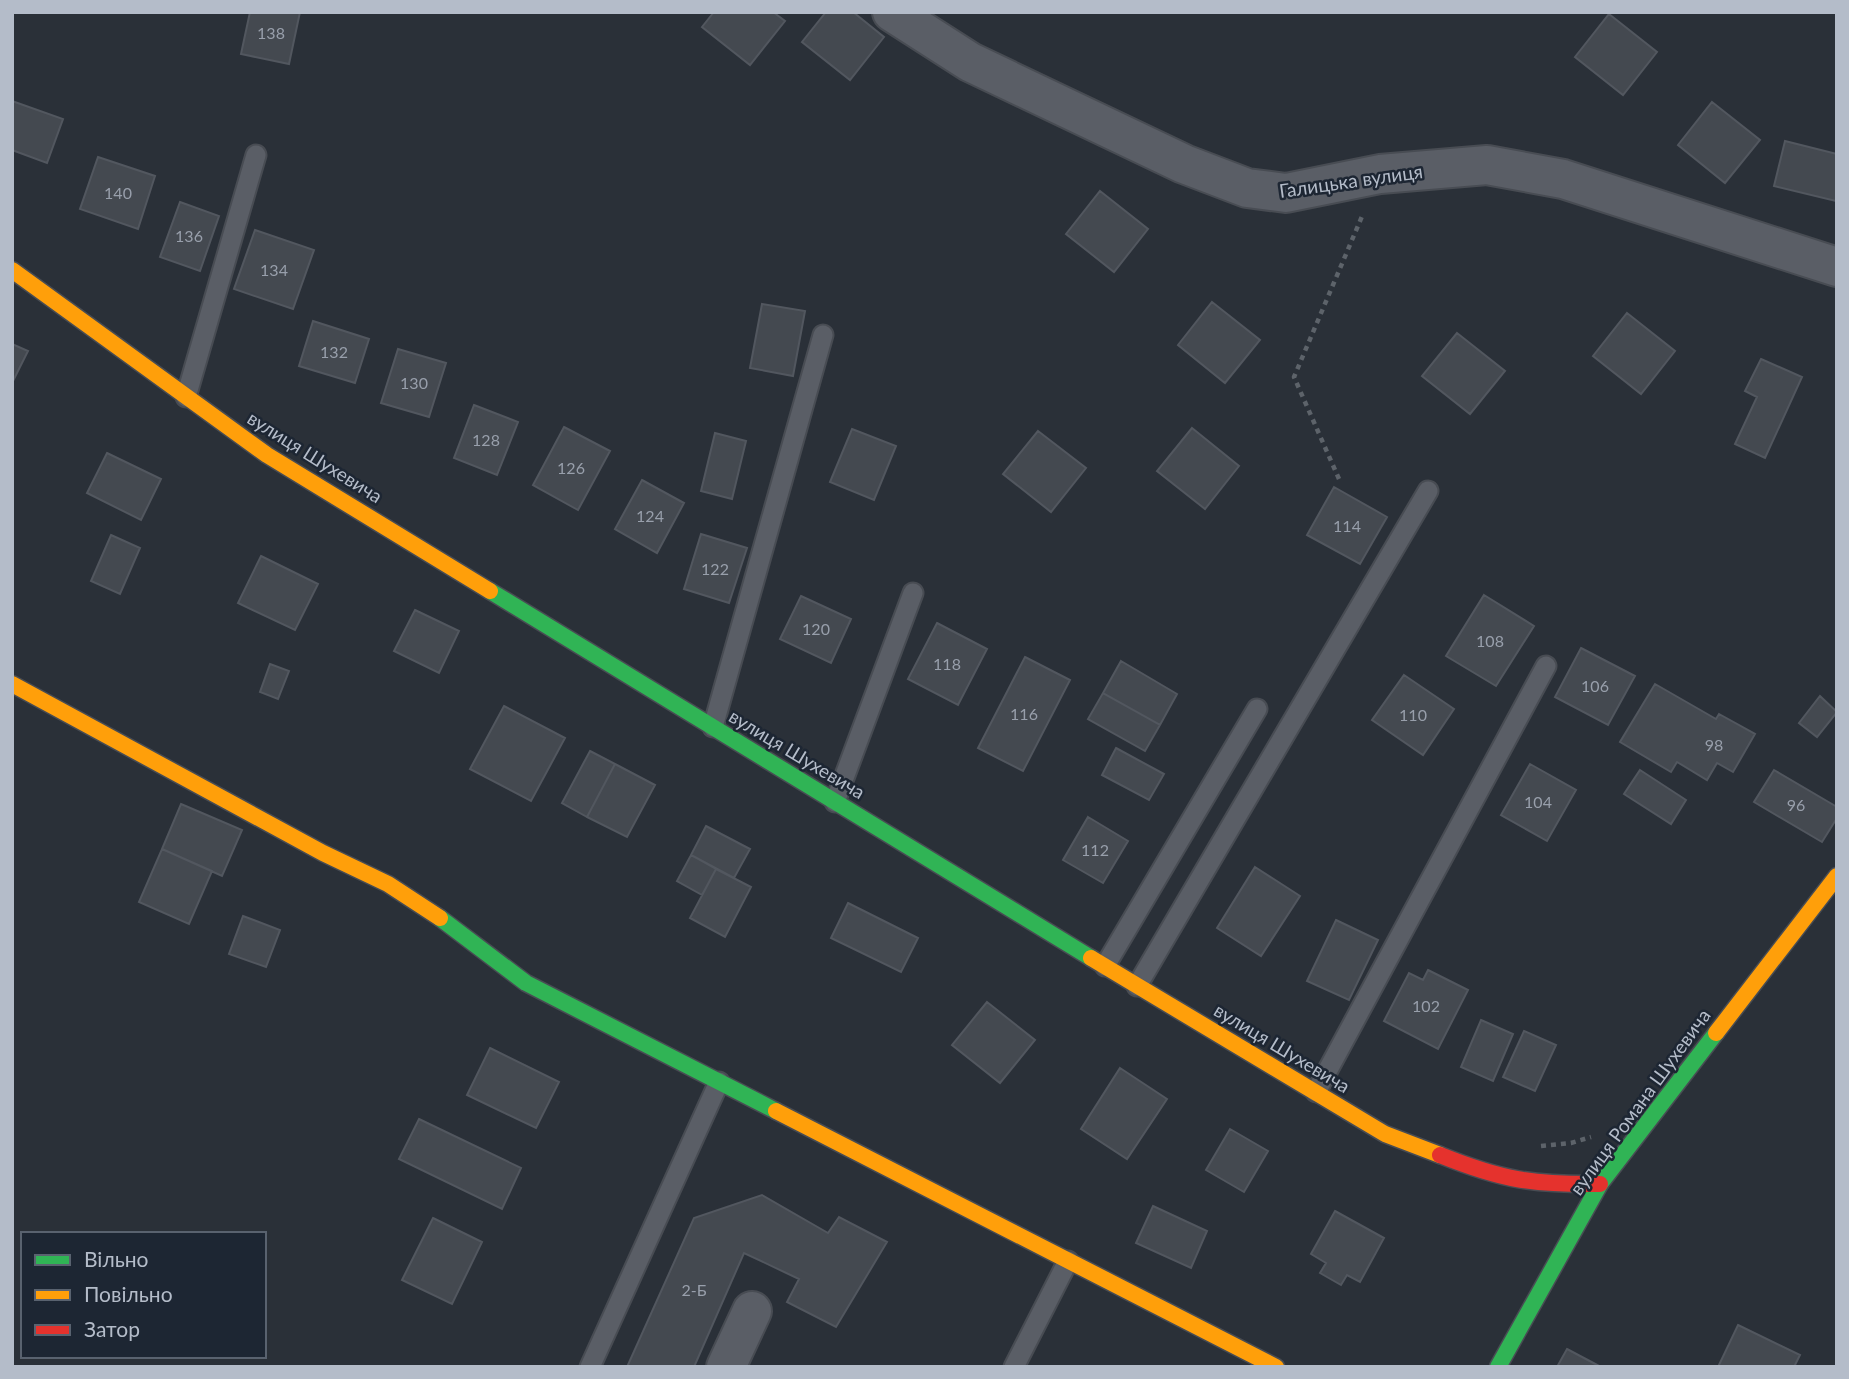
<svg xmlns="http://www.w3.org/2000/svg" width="1849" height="1379" font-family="Lato,sans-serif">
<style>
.building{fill:#444950;stroke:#52575f;stroke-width:2}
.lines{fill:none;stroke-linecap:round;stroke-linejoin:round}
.lane-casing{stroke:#484c53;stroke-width:23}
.street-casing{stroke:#484c53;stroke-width:42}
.fast-casing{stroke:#484c53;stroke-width:19}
.slow-casing{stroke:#484c53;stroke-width:19}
.jam-casing{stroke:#484c53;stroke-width:19}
.path{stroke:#5d636a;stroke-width:4.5;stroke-dasharray:5 5;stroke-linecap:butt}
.lane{stroke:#5a5e66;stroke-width:19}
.street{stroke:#5a5e66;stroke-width:38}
.fast{stroke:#30b455;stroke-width:16}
.slow{stroke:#ff9f0a;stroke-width:16}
.jam{stroke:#e5322d;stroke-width:16}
.labels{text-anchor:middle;stroke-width:5;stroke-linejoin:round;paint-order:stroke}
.number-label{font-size:16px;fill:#989fab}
.street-label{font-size:19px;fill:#b4bcc9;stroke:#1d2633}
</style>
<rect width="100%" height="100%" fill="#2a3038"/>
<path class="building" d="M250,12h50l-11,52 -48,-10z
M714,12h59l12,9 -35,44 -48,-38z
M826,12h27l31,25 -34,43 -48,-38z
M1609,14l48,38 -34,43 -48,-38z
M12,101l51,18 -16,44 -35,-13z
M1712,102l48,38 -35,43 -47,-38z
M1785,141l52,13 -1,47 -62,-15z
M98,157l57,19 -17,53 -58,-20z
M1100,191l48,38 -34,43 -48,-38z
M180,202l39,14 -19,55 -40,-14z
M255,230l59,20 -21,59 -59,-20z
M1212,302l48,38 -35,43 -47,-38z
M762,304l43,7 -12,65 -43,-8z
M1627,313l48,38 -34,43 -48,-38z
M313,321l56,18 -14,44 -56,-17z
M1457,333l48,38 -35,43 -48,-38z
M12,344l16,7 -16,32z
M398,349l48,14 -17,54 -48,-14z
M1761,359l41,18 -37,81 -30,-14 22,-47 -12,-6z
M474,405l44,17 -21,53 -43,-17z
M564,427l46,24 -32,59 -45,-25z
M1192,428l47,38 -34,43 -48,-38z
M852,429l44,17 -22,54 -44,-18z
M1038,431l48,37 -35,44 -48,-38z
M715,433l31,8 -14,58 -31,-8z
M107,453l54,26 -20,41 -54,-27z
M642,480l42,23 -27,50 -42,-24z
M1334,487l53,30 -27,47 -53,-29z
M701,534l46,14 -18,55 -45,-14z
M111,535l29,13 -20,46 -29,-13z
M261,556l57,28 -23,46 -57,-27z
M1484,595l50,31 -38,60 -50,-30z
M801,596l50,23 -20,44 -51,-24z
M415,610l44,21 -20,42 -45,-22z
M937,623l50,26 -29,56 -50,-26z
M1581,648l54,28 -27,49 -53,-28z
M1025,657l45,23 -47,91 -45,-23z
M1121,661l56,33 -17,31 -57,-32z
M270,664l19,7 -11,28 -18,-7z
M1404,675l50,34 -31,46 -51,-35z
M1655,684l61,35 3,-5 36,20 -22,38 -16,-9 -10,17 -30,-18 -6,10 -51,-30z
M1103,693l57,32 -15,26 -57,-32z
M1820,696l17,16 -20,25 -18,-14z
M504,706l61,32 -34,63 -61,-32z
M1116,748l48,26 -15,26 -47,-25z
M590,751l25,13 -28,53 -25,-14z
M615,764l40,21 -28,52 -40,-20z
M1530,764l46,26 -29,51 -46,-26z
M1640,770l46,30 -15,24 -47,-30z
M1774,770l63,37v11l-15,24 -68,-40z
M181,804l61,26 -20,46 -60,-27z
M1088,817l40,24 -25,42 -40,-23z
M706,826l44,23 -16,29 -43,-23z
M162,849l50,22 -23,53 -50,-22z
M691,855l25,14 -14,26 -25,-14z
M1255,867l45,29 -39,60 -44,-28z
M716,869l35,18 -26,50 -35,-19z
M848,903l70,35 -17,34 -70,-34z
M243,916l37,14 -14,37 -37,-13z
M1336,920l42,20 -29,60 -42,-19z
M1428,970l40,20 -30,59 -54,-28 25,-48 14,7z
M987,1002l48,38 -35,43 -48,-38z
M1481,1020l32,14 -20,47 -32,-14z
M1524,1031l32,14 -21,46 -32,-14z
M490,1048l69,34 -23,46 -69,-33z
M1120,1068l47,31 -40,60 -46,-30z
M419,1119l102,49 -19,41 -103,-50z
M1230,1129l38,22 -24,41 -38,-22z
M762,1195l66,38 11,-16 48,25 -51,85 -49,-25 12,-23 -55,-26 -50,114h-67l67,-149z
M1153,1206l54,25 -16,37 -55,-25z
M1335,1211l49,27 -24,44 -13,-7 -6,10 -21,-12 6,-10 -15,-9z
M433,1218l49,24 -30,62 -50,-24z
M1738,1325l62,30 -6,12h-76z
M1567,1349l34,18h-44z"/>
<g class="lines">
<defs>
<path id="lane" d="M186,397l70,-242
M713,727l110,-392
M835,802l78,-209
M1105,966l152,-257
M1137,986l291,-495
M1316,1092l230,-426
M590,1367l129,-285
M1014,1367l54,-106"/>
<path id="street" d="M892,12l78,50 214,102 63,24 39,5 94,-19 107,-9 76,14 274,88
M726,1367l26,-56"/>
<path id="fast" d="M490,591l601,367
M440,918l86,65 250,128
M1498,1367l102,-183 116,-151"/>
<path id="slow" d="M12,270l255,185 223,136
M12,684l311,169 65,31 52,34
M1091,958l294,176 55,21
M1716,1033l121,-157
M776,1111l500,256"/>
<path id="jam" d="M1440,1155c62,25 93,30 160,29"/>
</defs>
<use href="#lane" class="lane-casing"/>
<use href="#street" class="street-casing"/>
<use href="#fast" class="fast-casing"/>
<use href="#slow" class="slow-casing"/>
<use href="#jam" class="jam-casing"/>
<path class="path" d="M1339,479l-45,-102 69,-163
M1541,1146l30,-3 20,-6"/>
<use href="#lane" class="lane"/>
<use href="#street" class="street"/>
<use href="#fast" class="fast"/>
<use href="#slow" class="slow"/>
<use href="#jam" class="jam"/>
</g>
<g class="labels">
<g class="number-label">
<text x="271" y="39">138</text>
<text x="118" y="199">140</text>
<text x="189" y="242">136</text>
<text x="274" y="276">134</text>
<text x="334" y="358">132</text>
<text x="414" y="389">130</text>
<text x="486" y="446">128</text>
<text x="571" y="474">126</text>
<text x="650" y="522">124</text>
<text x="1347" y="532">114</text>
<text x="715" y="575">122</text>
<text x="816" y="635">120</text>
<text x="1490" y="647">108</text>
<text x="947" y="670">118</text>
<text x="1595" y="692">106</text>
<text x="1024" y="720">116</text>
<text x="1413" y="721">110</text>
<text x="1714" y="751">98</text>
<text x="1538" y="808">104</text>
<text x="1796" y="811">96</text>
<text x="1095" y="856">112</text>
<text x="1426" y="1012">102</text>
<text x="694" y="1296">2-Б</text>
</g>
<g class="street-label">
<text transform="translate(1351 181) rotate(-8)" y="7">Галицька вулиця</text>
<text transform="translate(315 457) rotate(32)" y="7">вулиця Шухевича</text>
<text transform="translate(797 754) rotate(31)" y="7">вулиця Шухевича</text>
<text transform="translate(1282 1048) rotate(31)" y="7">вулиця Шухевича</text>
<text transform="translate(1640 1102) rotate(-54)" y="7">вулиця Романа Шухевича</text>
</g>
</g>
<rect width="1849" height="1379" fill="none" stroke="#b4bcc9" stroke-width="28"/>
<rect x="21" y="1232" width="245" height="126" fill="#1d2633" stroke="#59626f" stroke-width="2"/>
<rect x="35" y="1255" width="35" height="10" fill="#30b455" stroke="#59626f" stroke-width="2"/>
<text x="84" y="1267" font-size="21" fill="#b4bcc9">Вільно</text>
<rect x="35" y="1290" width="35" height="10" fill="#ff9f0a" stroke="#59626f" stroke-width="2"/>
<text x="84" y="1302" font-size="21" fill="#b4bcc9">Повільно</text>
<rect x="35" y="1325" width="35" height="10" fill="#e5322d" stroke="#59626f" stroke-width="2"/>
<text x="84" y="1337" font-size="21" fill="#b4bcc9">Затор</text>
</svg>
